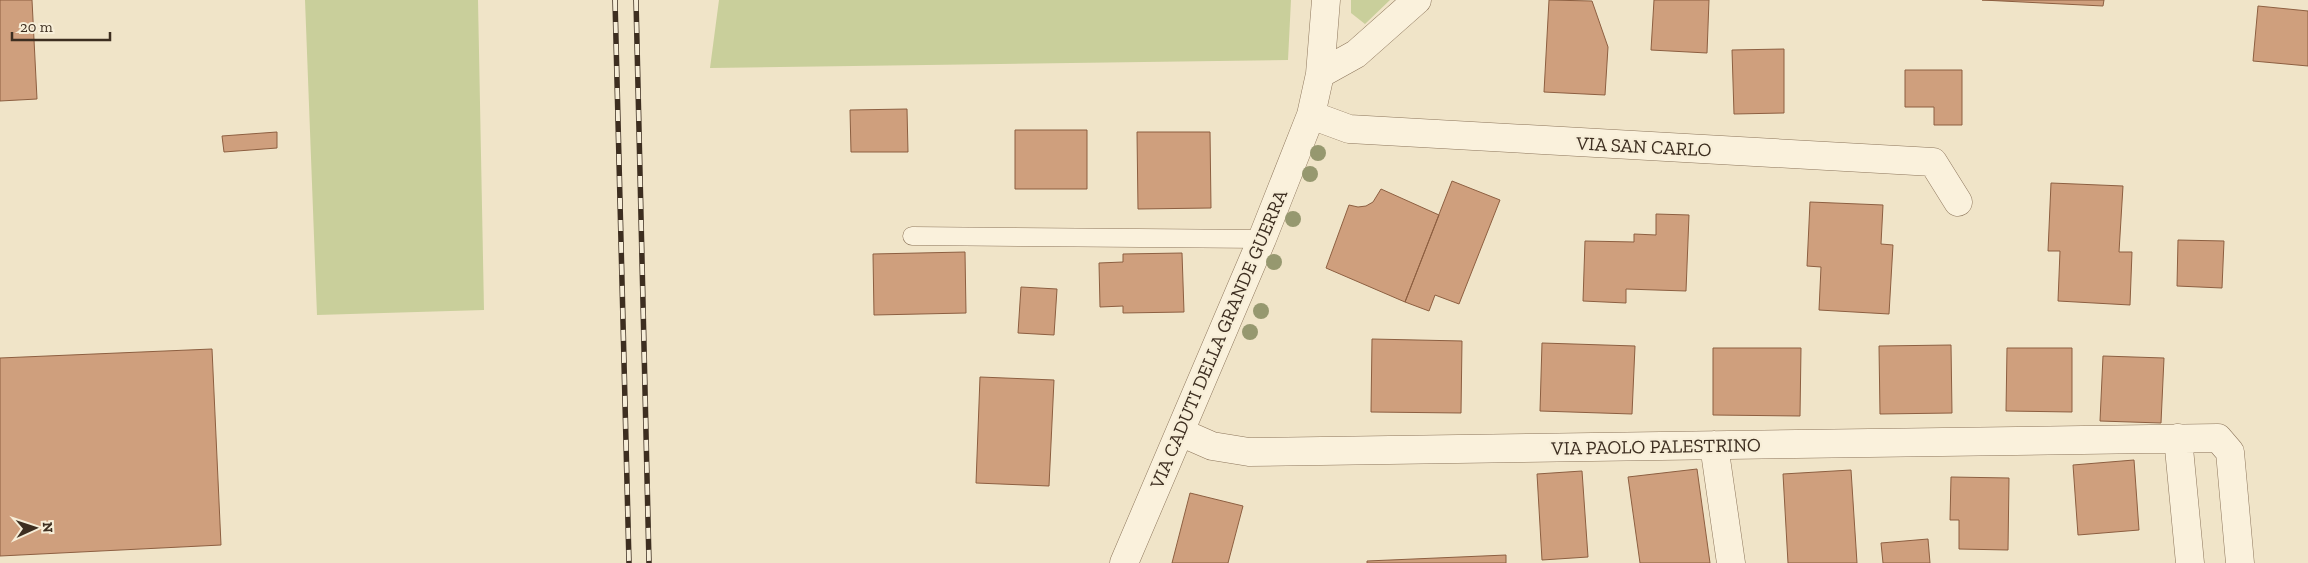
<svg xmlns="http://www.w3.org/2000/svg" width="2308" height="563" font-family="'Zilla Slab',serif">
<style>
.green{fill:#c9cf9b}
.building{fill:#cf9f7d;stroke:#8d5f41}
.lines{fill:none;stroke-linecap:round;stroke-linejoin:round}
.lane-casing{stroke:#8d765c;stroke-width:19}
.street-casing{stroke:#8d765c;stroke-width:29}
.lane{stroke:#faf1dc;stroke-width:18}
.street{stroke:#faf1dc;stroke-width:28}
.rail-casing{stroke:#3d2e20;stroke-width:5.5}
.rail{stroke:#f7eed8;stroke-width:4;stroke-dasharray:11;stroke-linecap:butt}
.tree{fill:#96986f}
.labels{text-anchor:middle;stroke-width:4.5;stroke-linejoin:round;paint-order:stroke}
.street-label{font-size:19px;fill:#3d2e20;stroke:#f7eed8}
</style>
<rect width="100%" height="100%" fill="#f0e4c8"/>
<path class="green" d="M305,0h173l6,310 -167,5z
M719,0h572l-3,60 -578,8z
M1351,0h39l-25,24 -14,-11z"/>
<path class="building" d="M0,0h32l5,99 -37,2z
M1549,0l43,1 16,46 -3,48 -61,-3z
M1654,0h55l-2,53 -56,-3z
M1982,0h122l-1,6z
M2258,6l50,5v55l-55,-5z
M1784,49v64l-50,1 -2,-64z
M1905,70h57v55h-28v-18h-29z
M907,109l1,43h-57l-1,-42z
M1015,130h72v59h-72z
M277,132v16l-53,4 -2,-16z
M1137,132h73l1,76 -73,1z
M1452,181l48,19 -41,104 -24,-9 -6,16 -24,-9z
M2051,183l72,3 -4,66h13l-2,53 -72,-4 2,-50h-12z
M1381,189l58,26 -34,87 -79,-34 23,-63 9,2 8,-1 7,-4z
M1810,202l73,3 -2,39 12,1 -4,69 -70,-4 2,-43 -14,-1z
M1656,214l33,1 -3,76 -60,-2v14l-43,-2 2,-60 49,1v-8l22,1z
M2178,240l46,1 -2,47 -45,-2z
M965,252l1,61 -92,2 -1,-61z
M1182,253l2,59 -61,1v-7l-23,1 -1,-44 24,-1v-8z
M1021,287l36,2 -3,46 -36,-2z
M1372,339l90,2 -1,72 -90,-1z
M1542,343l93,3 -3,68 -92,-3z
M1951,345l1,68 -72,1 -1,-68z
M1713,348h88l-1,68 -87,-1z
M2007,348h65v64l-66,-1z
M212,349l9,196 -221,11v-198z
M2103,356l61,2 -3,65 -61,-2z
M980,377l74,3 -5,106 -73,-3z
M2134,460l5,70 -61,5 -5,-70z
M1697,469l13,94h-70l-12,-86z
M1851,470l6,93h-69l-5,-89z
M1582,471l6,86 -46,3 -5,-86z
M1951,477l58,1 -1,72 -49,-1v-29h-9z
M1190,493l53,13 -15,57h-56z
M1928,539l2,24h-47l-2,-20z
M1506,555v8h-139v-2z"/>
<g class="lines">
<defs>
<path id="lane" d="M912,236l350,3"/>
<path id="street" d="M1320,74l36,-20 61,-54
M1311,115l38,14 584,33 25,40
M1180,432l32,14 37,6 969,-14 12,14 10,111
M2178,438l12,125
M1714,445l17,118
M1124,563l138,-324 49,-124 9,-41 6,-74"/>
</defs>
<use href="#lane" class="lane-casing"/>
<use href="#street" class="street-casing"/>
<use href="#lane" class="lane"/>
<use href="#street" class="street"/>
<defs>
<path id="rail" d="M615,0l14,563
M636,0l13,563"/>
</defs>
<use href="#rail" class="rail-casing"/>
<use href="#rail" class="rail"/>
</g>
<g class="tree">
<circle cx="1318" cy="153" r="8"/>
<circle cx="1310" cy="174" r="8"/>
<circle cx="1293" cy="219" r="8"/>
<circle cx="1274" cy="262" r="8"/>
<circle cx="1261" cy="311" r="8"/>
<circle cx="1250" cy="332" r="8"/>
</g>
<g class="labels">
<g class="street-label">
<text transform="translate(1644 146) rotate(3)" y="7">VIA SAN CARLO</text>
<text transform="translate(1218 339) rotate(-67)" y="7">VIA CADUTI DELLA GRANDE GUERRA</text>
<text transform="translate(1656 446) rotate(-1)" y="7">VIA PAOLO PALESTRINO</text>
</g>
</g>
<g transform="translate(35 528) rotate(87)" stroke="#f7eed8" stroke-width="4" paint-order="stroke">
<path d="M0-4L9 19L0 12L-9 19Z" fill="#3d2e20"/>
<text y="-8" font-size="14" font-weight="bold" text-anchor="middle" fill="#3d2e20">N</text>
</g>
<path d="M12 32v8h98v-8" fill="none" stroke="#3d2e20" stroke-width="2.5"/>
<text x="20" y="32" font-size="15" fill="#3d2e20" stroke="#f7eed8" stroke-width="4" paint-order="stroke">20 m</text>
</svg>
